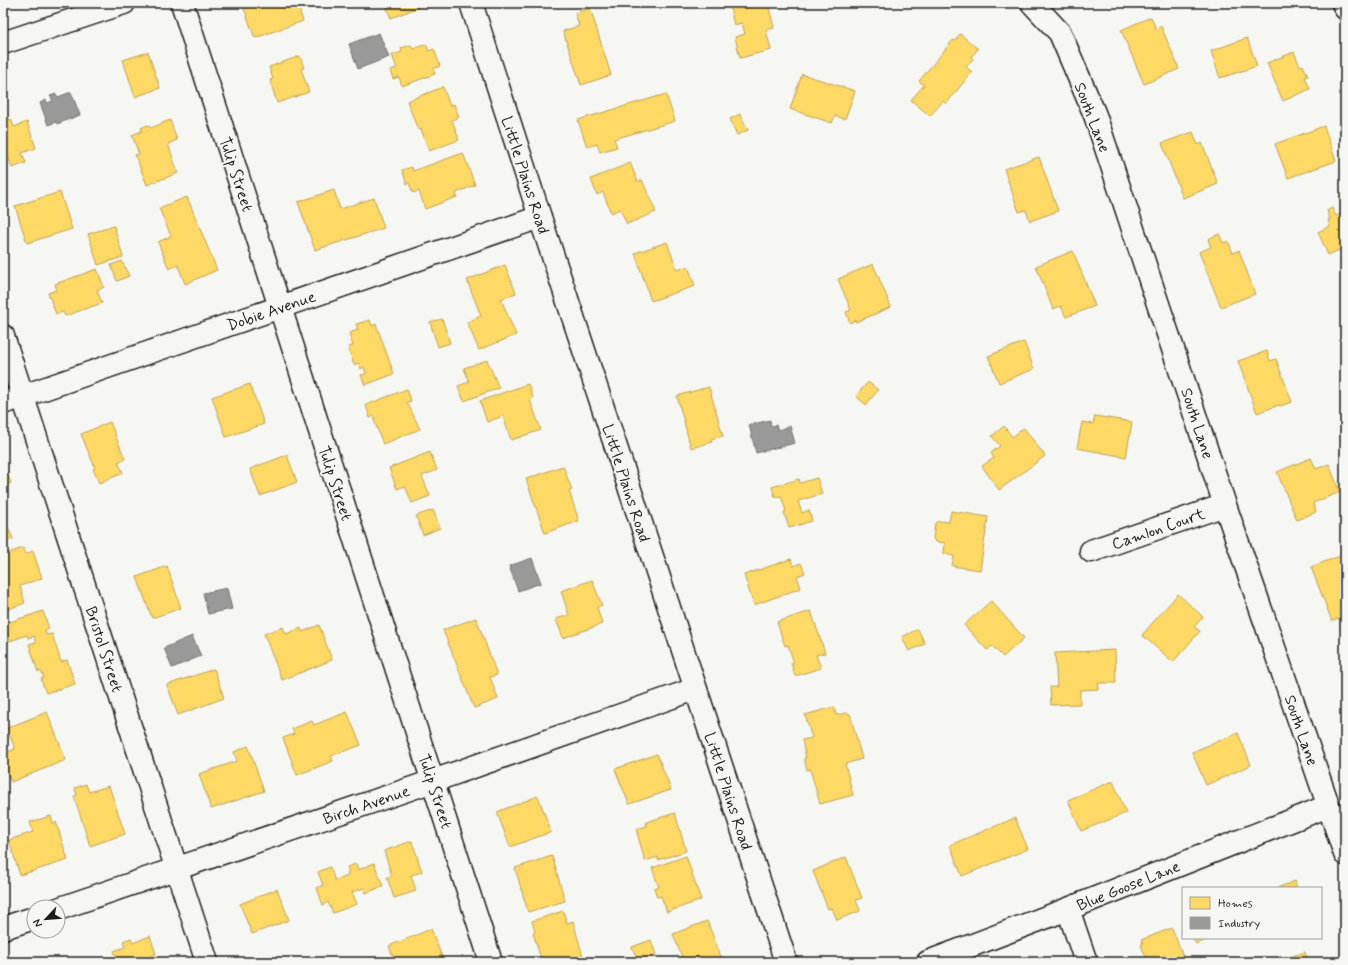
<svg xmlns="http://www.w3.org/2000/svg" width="1348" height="965" font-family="Mynerve,sans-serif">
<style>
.homes{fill:#ffd966;stroke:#bba050}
.industry{fill:#999;stroke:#747474}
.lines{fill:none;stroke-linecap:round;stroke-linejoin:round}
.minor-casing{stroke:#1c1c1c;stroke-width:25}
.minor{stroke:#f6f6f2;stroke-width:22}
.labels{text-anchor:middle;stroke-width:4;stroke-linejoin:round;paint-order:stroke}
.street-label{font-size:16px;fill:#1c1c1c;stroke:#f6f6f2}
</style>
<rect width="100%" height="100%" fill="#f6f6f2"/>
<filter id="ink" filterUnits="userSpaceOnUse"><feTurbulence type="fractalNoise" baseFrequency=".025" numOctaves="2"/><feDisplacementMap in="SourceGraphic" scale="8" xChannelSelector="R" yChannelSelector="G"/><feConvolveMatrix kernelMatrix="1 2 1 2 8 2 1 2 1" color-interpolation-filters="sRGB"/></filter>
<g filter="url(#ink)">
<path class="homes" d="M242,3h55l6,18 -48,17z
M385,3h33l1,4 -28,11z
M729,3h41h-2l6,25 -8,2 5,20 -31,8 -5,-21 10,-3 -3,-11 -8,2z
M590,8l21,67 -30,10 -18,-54 16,-5 -4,-13z
M1151,17l5,12 5,-3 18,43 -35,15 -23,-54z
M960,34l18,15 -7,8 2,2 -7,8 6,5 -26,32 -3,-3 -13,15 -19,-16 13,-15 -5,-4 34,-41 2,1z
M1247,38l10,28 -37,12 -9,-27z
M426,44l3,7 5,-2 6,17 -7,3 2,5 -33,12 -3,-9 -6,2 -3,-9 7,-2 -5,-13 10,-3 -1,-4 10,-3 2,4z
M148,52l12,36 -25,9 -12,-37z
M1294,52l6,14 3,-1 5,11 -3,1 5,12 -27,12 -16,-38z
M300,56l4,12 -3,1 8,23 -32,11 -7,-23 3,-1 -4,-12z
M802,74l53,17 -10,28 -10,-3 -3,7 -42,-14z
M443,87l7,19 4,-2 5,13 -7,3 7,20 -30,11 -8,-22 -3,1 -11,-29z
M666,94l9,27 -61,18 3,8 -17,5 -3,-8 -10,3 -9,-27z
M740,114l8,16 -11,5 -7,-16z
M11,119l3,8 13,-5 9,26 -14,5 4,10 -14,5 -3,-10 -6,2v-38z
M170,120l7,20 -9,4 10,29 -31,12 -12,-30 4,-1 -7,-19 10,-4 -1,-3 7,-3 3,3z
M1324,126l12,35 -48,17 -13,-34z
M1193,132l5,13 4,-2 16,41 -35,14 -21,-55z
M463,153l12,32 -19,8 1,4 -32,12 -6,-18 -6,2 -4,-10 -2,1 -5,-14 10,-3 1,4z
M1039,157l19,54 -28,10 -4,-11 -7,2 -15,-43z
M630,163l8,19 4,-2 14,32 -29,12 -7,-15 -9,4 -8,-21 -6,3 -6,-16z
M334,190l6,19 34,-11 10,30 -69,22 -17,-48z
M60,192l12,37 -45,14 -12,-37z
M187,197l30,73 -32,14 -7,-19 -9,4 -11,-27 13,-6 -12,-28z
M1332,208l4,8 9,-4v51l-6,-13 -11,5 -10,-23 12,-6 -2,-6 2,-1 -3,-8z
M114,226l9,31 -25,8 -10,-31z
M1219,234l4,9 5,-2 5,12 6,-3 16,44 -34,13 -22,-55 12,-5 -3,-8z
M667,242l10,28 11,-4 7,20 -44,15 -16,-48z
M1073,251l22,55 -29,11 -5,-11 -8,3 -17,-43z
M122,261l7,15 -12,5 -6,-16z
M873,264l18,43 -35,15 -1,-2 -5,3 -4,-11 5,-2 -13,-31z
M505,265l11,28 -15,6 15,36 -37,15 -12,-28 14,-6 -14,-36z
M97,269l7,18 -7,3 5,13 -37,13 -2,-4 -7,2 -8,-21 9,-3 -2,-6z
M442,319l8,24 -12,4 -8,-25z
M370,320l2,6 4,-2 18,50 -29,11 -4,-10 5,-1 -2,-7 -3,2 -2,-6 -5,2 -6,-18 5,-1 -4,-13 9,-3 -2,-6z
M1024,342l10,27 -35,14 -11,-27z
M1267,351l3,10 6,-2 16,43 -12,4 -1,-1 -22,8 -19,-52z
M487,360l12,28 -35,13 -6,-15 11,-4 -5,-14z
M868,382l10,8 -12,15 -10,-9z
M250,384l14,40 -38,13 -14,-40z
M528,384l5,14 -3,2 11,30 -30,10 -8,-24 -16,6 -7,-21z
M709,387l14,49 -12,3 1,3 -21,6 -14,-52z
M407,389l4,12 -4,1 13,27 -37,15 -9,-24 1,-1 -1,-3 -4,2 -4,-13z
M1095,416l37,6 -6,35 -49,-9 5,-26 11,2z
M110,422l15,37 -7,3 5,11 -24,10 -6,-14 2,-1 -14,-34z
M1004,426l8,11 12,-9 21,28 -46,34 -17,-24 12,-8 -3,-5 9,-7 -8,-10z
M430,452l7,18 -15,6 8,20 -18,7 -7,-17 -8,3 -8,-21z
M287,455l10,27 -37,14 -10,-27z
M1311,458l5,11 13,-5 11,28 -27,11 3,9 -19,8 -20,-48z
M3,463l8,20 -8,4z
M563,466l9,24 -3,1 10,30 -34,12 -19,-54z
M817,478l5,16 -24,7 4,12 7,-3 3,11 -23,7 -5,-16 2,-1 -5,-15 -6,1 -3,-10 27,-8 1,4z
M433,510l7,18 -17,7 -7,-19z
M951,511l37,6 -8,53 -28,-4 2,-10 -10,-2 1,-11 -9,-1 -3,-3 2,-16 4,-2 10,1z
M3,515l10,24 -10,4z
M23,548l3,6 7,-3 9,27 -22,8 5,17 -22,8v-56z
M1340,556l5,12v49l-13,4 -21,-54z
M791,559l2,7 8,-3 4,10 -8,3 4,12 -47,17 -10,-30z
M167,566l14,42 -29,10 -15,-41z
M592,580l10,25 -5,2 5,17 -39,14 -7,-19 13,-4 -8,-24z
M1178,594l25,23 -9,10 6,4 -27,31 -31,-27z
M991,601l33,37 -21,19 -11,-11 -5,4 -23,-25z
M43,611l6,18 -4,1 1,5 6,-1 9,28 6,-2 8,24 -29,9 -5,-14 3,-1 -3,-7 -3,1 -9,-28 7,-2 -2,-6 -6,2 -1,-3 -17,6 -6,-17z
M811,611l14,42 -9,2 5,13 -26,8 -4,-13h3l-6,-18 -3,1 -8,-24z
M476,618l21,57 -7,2 8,22 -24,9 -31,-78z
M319,625l13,35 -50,20 -18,-46 19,-7 3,7 15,-6 1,4z
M918,629l7,15 -16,7 -7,-14z
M1115,650l1,33h-18l1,6 -19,1v14l-29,1 -1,-18h7l-2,-34z
M214,669l10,29 -46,17 -11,-30z
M834,707l2,8 11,-2 3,1 12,45 -17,5 8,31 -33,9 -10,-35 -3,1 -3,-12h2l-4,-18 10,-2 -7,-23z
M47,712l19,48 -55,22 -8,-21v-7l12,-5 -8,-21z
M347,712l14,33 -30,11 2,5 -36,14 -14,-37 11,-4 -2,-5 20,-8 2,4z
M1238,733l13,32 -45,20 -14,-33z
M248,746l16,45 -53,18 -12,-35 38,-13 -3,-9z
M657,754l14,36 -42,14 -14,-35z
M1113,781l13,32 -45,18 -13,-31z
M86,784l3,8 20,-6 16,48 -35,12 -16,-50 3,-1 -2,-7z
M538,796l13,36 -41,15 -13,-35z
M675,813l11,38 -28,9v-3l-13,4 -9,-32 11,-3 -1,-4z
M51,816l2,7 3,-1 12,38 -48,15 -11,-35 24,-8 -3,-10z
M1015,818l13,31 -66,27 -12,-31z
M412,841l10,31 -11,3 5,16 -22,7 -7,-21 5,-1 -8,-25z
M552,856l13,45 -37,11 -13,-44z
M686,856l15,44 -34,12 -6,-16 -4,1 -3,-9 5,-1 -7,-19z
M846,857l16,41 -6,2 4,11 -23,9 -5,-12 -4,1 -15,-38z
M374,863l9,23 -17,7 -2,-5 -12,4 5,12 -24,9 -5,-11 -5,3 -6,-17 6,-3 -5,-13 12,-5 5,14 13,-5 -1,-3 2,-1 -2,-5 9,-3 2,6z
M1295,881l2,7h-20z
M277,889l12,31 -37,14 -12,-30z
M563,911l4,12 6,-2 10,36 -17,5h-24l-9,-29 2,-1 -3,-11z
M707,921l16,41h-39l-11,-28z
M1172,928l13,34h-37l-7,-17 2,-1 -2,-4z
M431,929l13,33h-49l-6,-16z
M150,936l6,18 -7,3 2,5h-33l-4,-11 11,-4 -2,-6 8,-3 2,5z
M1193,938h15l1,1 -13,5z
M651,940l5,15 -18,6 -6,-14z
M1305,952l3,10h-16l-2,-5z"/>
<path class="industry" d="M379,33l10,24 -31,12 -9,-25z
M71,92l9,23 -23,9 -1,-2 -8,3 -8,-22 6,-3 1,3 6,-2 -3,-5 6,-2 2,3z
M770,420l1,6 5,-1 2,5 12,-4 5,17 -39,10 -7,-28z
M532,558l9,25 -23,8 -9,-25z
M227,588l5,21 -24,5 -5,-21z
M192,636l9,20 -29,12 -8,-20z"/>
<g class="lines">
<defs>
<path id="minor" d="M182,3l309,959
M471,3l69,214 246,745
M1032,3l28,30 35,82 130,390 120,349
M1343,3l2,5
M3,43l121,-40
M3,336l204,626
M3,403l537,-186
M1091,551l134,-46
M58,909l375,-128 262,-92
M1068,909l18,53
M3,928l31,-10
M928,962l140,-53 260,-103"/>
</defs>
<use href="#minor" class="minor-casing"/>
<use href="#minor" class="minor"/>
</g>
</g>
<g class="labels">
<g class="street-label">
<text transform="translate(1093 117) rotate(69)" y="6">South Lane</text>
<text transform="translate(237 174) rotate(72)" y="6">Tulip Street</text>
<text transform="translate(526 175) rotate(72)" y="6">Little Plains Road</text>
<text transform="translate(271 310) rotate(-19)" y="6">Dobie Avenue</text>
<text transform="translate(1198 423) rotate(72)" y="6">South Lane</text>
<text transform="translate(336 483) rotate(72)" y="6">Tulip Street</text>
<text transform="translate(627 483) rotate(72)" y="6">Little Plains Road</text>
<text transform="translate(1158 528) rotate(-19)" y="6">Camlon Court</text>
<text transform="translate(105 649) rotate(72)" y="6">Bristol Street</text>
<text transform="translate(1302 730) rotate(71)" y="6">South Lane</text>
<text transform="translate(436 791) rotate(72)" y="6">Tulip Street</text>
<text transform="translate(729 791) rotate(72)" y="6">Little Plains Road</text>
<text transform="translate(366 804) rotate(-19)" y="6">Birch Avenue</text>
<text transform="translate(1128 885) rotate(-22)" y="6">Blue Goose Lane</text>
</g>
</g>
<rect width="1348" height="965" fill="none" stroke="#f6f6f2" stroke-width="16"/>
<rect x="8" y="8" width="1332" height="949" fill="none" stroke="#1c1c1c" stroke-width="1.5" filter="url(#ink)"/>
<rect x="1182" y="887" width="140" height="52" fill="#f6f6f2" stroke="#9f9f9c"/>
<rect x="1190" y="897" width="20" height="12" fill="#ffd966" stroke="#9f9f9c"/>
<text x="1218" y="907" font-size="12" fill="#1c1c1c">Homes</text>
<rect x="1190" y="917" width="20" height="12" fill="#999999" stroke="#9f9f9c"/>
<text x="1218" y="927" font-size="12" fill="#1c1c1c">Industry</text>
<g transform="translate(46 919) rotate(244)"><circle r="19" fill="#f6f6f2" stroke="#9f9f9c"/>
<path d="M0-3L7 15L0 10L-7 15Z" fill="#1c1c1c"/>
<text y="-6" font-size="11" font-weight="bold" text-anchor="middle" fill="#1c1c1c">N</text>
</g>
</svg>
